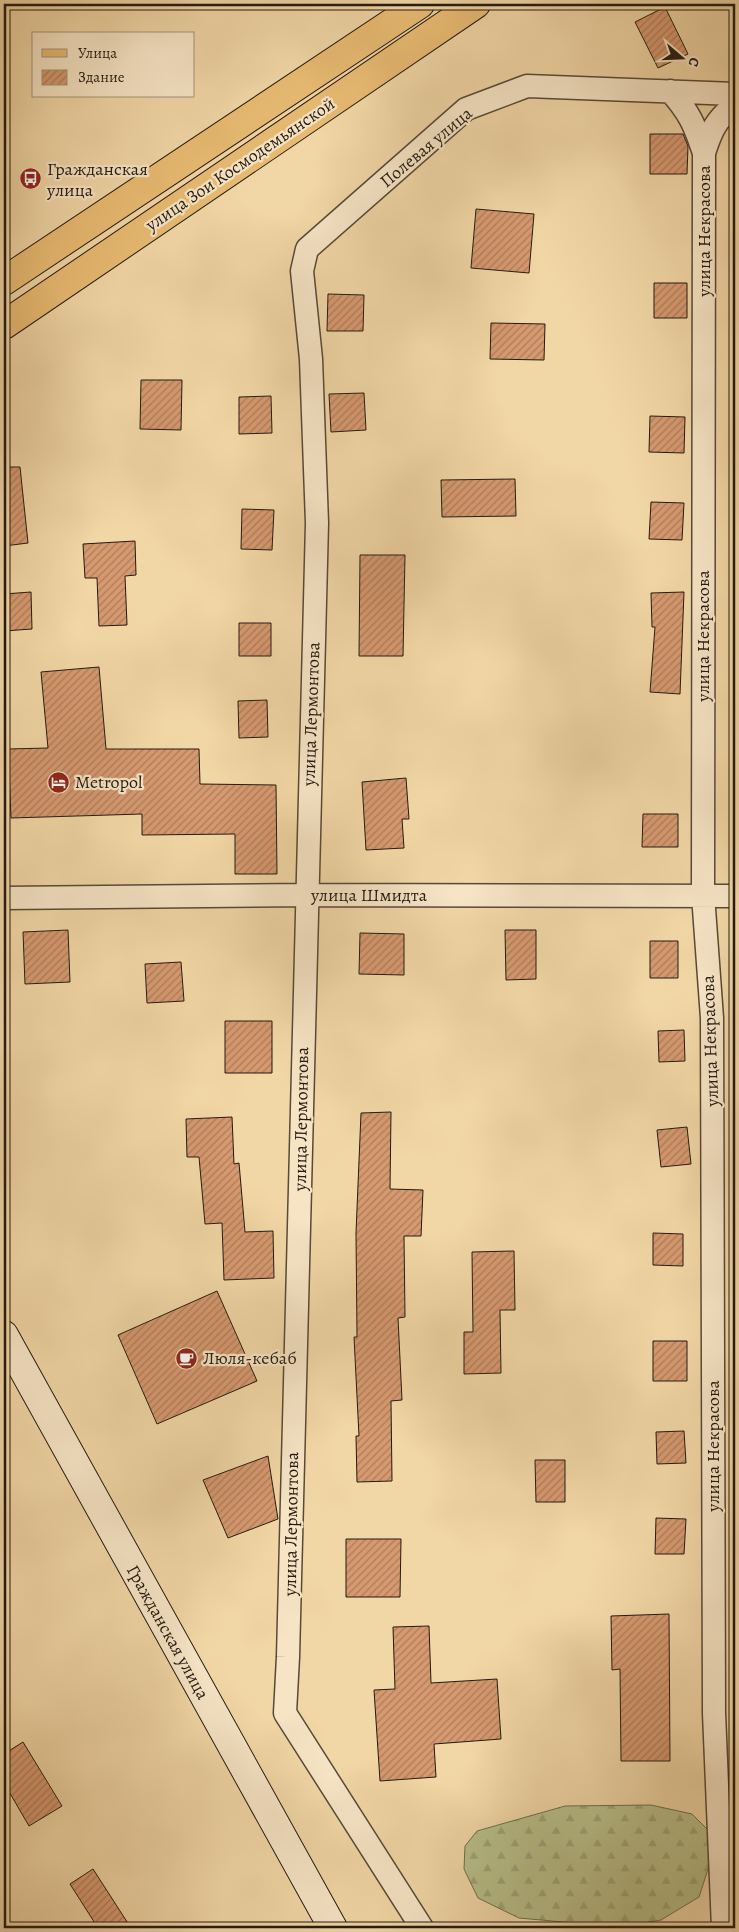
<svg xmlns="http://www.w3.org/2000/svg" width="739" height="1932" font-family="Alegreya,serif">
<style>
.forest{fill:url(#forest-firs);stroke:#6e6c4c}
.building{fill:url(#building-hatch);stroke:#241b10}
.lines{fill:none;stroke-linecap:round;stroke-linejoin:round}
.street-casing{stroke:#574a36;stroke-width:25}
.secondary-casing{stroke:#241b10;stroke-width:30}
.primary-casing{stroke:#241b10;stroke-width:30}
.street{stroke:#f6e4c5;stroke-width:22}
.secondary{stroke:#f6e4c5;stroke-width:28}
.primary{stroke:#e8bb73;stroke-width:28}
.labels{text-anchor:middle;stroke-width:4.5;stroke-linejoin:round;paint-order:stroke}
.street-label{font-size:18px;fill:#241b10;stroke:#f6e4c5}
.poi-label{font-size:18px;fill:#241b10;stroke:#f6e4c5;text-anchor:start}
</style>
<defs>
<pattern id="forest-firs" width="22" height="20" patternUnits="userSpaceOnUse" patternTransform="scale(1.25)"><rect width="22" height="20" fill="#b7be89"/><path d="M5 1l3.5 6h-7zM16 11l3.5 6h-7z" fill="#9da375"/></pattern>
<pattern id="building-hatch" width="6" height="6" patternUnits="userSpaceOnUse" patternTransform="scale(1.25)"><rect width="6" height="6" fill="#d69970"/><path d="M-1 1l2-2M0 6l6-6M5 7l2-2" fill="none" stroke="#ad7c5b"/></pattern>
</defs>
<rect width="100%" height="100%" fill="#f1d6a6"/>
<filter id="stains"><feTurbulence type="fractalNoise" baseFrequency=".004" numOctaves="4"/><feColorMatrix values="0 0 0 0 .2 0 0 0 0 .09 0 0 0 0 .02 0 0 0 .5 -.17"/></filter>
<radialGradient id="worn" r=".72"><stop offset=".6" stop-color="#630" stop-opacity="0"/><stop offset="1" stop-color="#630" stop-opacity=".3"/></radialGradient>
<path class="forest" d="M651,1805l41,9 16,16 3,30 -12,37 -38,23 -43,7 -99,-9 -41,-20 -14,-29 1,-23 12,-15 88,-25z"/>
<path class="building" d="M665,7l23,47 -30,14 -23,-46z
M650,134h33l5,12 -1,28h-37z
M476,209l58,5 -5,59 -58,-5z
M654,283h33v35h-33z
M328,294l36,1 -1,36h-36z
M491,323l54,1 -1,36 -54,-1z
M141,380h41l-1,50 -41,-1z
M364,393l2,37 -35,2 -2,-38z
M271,396l1,37 -33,1v-37z
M650,416l35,1 -1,36 -35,-1z
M4,467h16l8,76 -24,3z
M515,479l1,37 -74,1 -1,-37z
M651,502l33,1 -2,37 -33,-1z
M242,509l32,1 -2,40 -31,-1z
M135,541l1,34 -11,1 2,49 -28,1 -2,-48h-12l-2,-34z
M360,555h45l-2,101h-44z
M31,592l1,37 -28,2v-37z
M684,592l-4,102 -30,-2 5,-65h-3l-1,-34z
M239,623h32v33h-32z
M99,667l7,82h93l1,35 76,1 1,89h-42v-40l-93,1v-21l-131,4 -3,-69 40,-1 -7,-76z
M267,700l1,37 -29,1 -1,-37z
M406,778l3,41h-7l2,29 -38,2 -4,-68z
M643,814h35v33h-36z
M68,930l2,52 -45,2 -2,-52z
M505,930h31v49l-30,1z
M360,933l44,1v41l-45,-1z
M650,941h28v37h-28z
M181,962l3,39 -37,2 -2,-39z
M225,1021h47v52h-47z
M684,1030l1,31 -26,1 -1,-31z
M391,1112l-1,77 33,1 -2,46h-17l1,81 -7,1 4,82 -11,1 1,80 -35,1 -1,-46h3l-5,-99h3l-1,-104 5,-120z
M232,1117l2,47 5,-1 6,69 28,-1 1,47 -50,2 -2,-57 -17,1 -6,-67h-12l-1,-38z
M687,1127l4,37 -30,3 -4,-37z
M653,1233l30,1v32l-30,-1z
M514,1251l1,59h-15l1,63 -37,1v-42h9l-1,-80z
M217,1291l40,90 -100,43 -39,-89z
M653,1341h34v40h-34z
M684,1431l2,32 -29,1 -1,-32z
M268,1456l10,63 -50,19 -25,-58z
M535,1460h30v42h-29z
M656,1518l30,1 -2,35h-29z
M346,1539h55l-1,58h-54z
M669,1614l1,147h-49l-1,-92 -8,1 -1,-54z
M429,1626l2,57 66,-4 4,60 -67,5 2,33 -56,4 -6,-91 21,-1 -2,-62z
M23,1742l39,64 -33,20 -25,-43v-29z
M93,1869l38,59h-33l-28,-44z"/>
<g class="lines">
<defs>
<path id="street" d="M670,91c20,22 25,35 34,62 7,-22 12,-34 31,-48
M704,153l-1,742 9,123 2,695 9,215
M4,898l302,-3 429,1
M422,1928l-137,-215 3,-56 29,-1134 -6,-164 -9,-88 5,-22 159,-140 61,-23 208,8"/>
<path id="secondary" d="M4,1335l329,593"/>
<path id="primary" d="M4,281l416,-277
M4,325l472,-321"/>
</defs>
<use href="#street" class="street-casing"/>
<use href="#secondary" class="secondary-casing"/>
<use href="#primary" class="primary-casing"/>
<use href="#street" class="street"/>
<use href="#secondary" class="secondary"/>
<use href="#primary" class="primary"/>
</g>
<defs>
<symbol id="bus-disc" viewBox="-11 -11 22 22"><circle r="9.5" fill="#8f2418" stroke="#f6e4c5"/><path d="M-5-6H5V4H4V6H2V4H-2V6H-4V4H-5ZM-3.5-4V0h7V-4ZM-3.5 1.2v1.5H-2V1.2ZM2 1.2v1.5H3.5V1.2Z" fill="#fff"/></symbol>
<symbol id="hotel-disc" viewBox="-11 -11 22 22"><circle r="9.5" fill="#8f2418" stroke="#f6e4c5"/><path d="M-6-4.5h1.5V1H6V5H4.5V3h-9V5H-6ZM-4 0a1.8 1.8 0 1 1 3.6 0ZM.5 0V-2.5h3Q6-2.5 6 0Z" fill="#fff"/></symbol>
<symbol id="cafe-disc" viewBox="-11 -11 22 22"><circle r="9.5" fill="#8f2418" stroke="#f6e4c5"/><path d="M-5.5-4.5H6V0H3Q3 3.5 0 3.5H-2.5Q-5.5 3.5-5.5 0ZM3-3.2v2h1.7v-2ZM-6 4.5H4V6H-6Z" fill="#fff"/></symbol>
</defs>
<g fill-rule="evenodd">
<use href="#bus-disc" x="18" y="166" width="25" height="25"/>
<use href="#hotel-disc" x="46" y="770" width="25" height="25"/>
<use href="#cafe-disc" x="174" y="1346" width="25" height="25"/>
</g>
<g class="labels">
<g class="street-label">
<text transform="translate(426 147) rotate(-40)" y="6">Полевая улица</text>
<text transform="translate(240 164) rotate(-34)" y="6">улица Зои Космодемьянской</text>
<text transform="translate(704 231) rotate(-90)" y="6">улица Некрасова</text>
<text transform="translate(703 636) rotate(-90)" y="6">улица Некрасова</text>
<text transform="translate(311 714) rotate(-88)" y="6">улица Лермонтова</text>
<text x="369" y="901">улица Шмидта</text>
<text transform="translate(710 1041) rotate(-92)" y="6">улица Некрасова</text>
<text transform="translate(301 1119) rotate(-89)" y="6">улица Лермонтова</text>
<text transform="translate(713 1446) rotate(-90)" y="6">улица Некрасова</text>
<text transform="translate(291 1524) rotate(-89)" y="6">улица Лермонтова</text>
<text transform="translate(168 1632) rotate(61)" y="6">Гражданская улица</text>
</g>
<g class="poi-label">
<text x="47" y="175">Гражданская<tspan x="47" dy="21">улица</tspan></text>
<text x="75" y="788">Metropol</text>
<text x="203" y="1364">Люля-кебаб</text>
</g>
</g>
<rect width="739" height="1932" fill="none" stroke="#f1d6a6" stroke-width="20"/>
<rect x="5" y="5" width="729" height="1922" fill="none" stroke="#241b10" stroke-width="2.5"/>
<rect x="10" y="10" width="719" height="1912" fill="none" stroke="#241b10"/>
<rect x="32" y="32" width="162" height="65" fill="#f6e4c5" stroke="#a2947d"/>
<rect x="42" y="49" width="25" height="8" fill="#e8bb73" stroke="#a2947d"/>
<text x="78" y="58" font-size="15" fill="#241b10">Улица</text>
<rect x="42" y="70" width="25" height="15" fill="url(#building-hatch)" stroke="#a2947d"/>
<text x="78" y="82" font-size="15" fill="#241b10">Здание</text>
<g transform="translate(682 58) rotate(109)" stroke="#f6e4c5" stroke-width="4" paint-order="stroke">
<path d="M0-4L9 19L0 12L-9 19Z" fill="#241b10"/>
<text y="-8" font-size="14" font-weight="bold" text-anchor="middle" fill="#241b10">С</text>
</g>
<rect width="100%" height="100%" filter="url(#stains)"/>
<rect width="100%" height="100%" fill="url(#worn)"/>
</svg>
